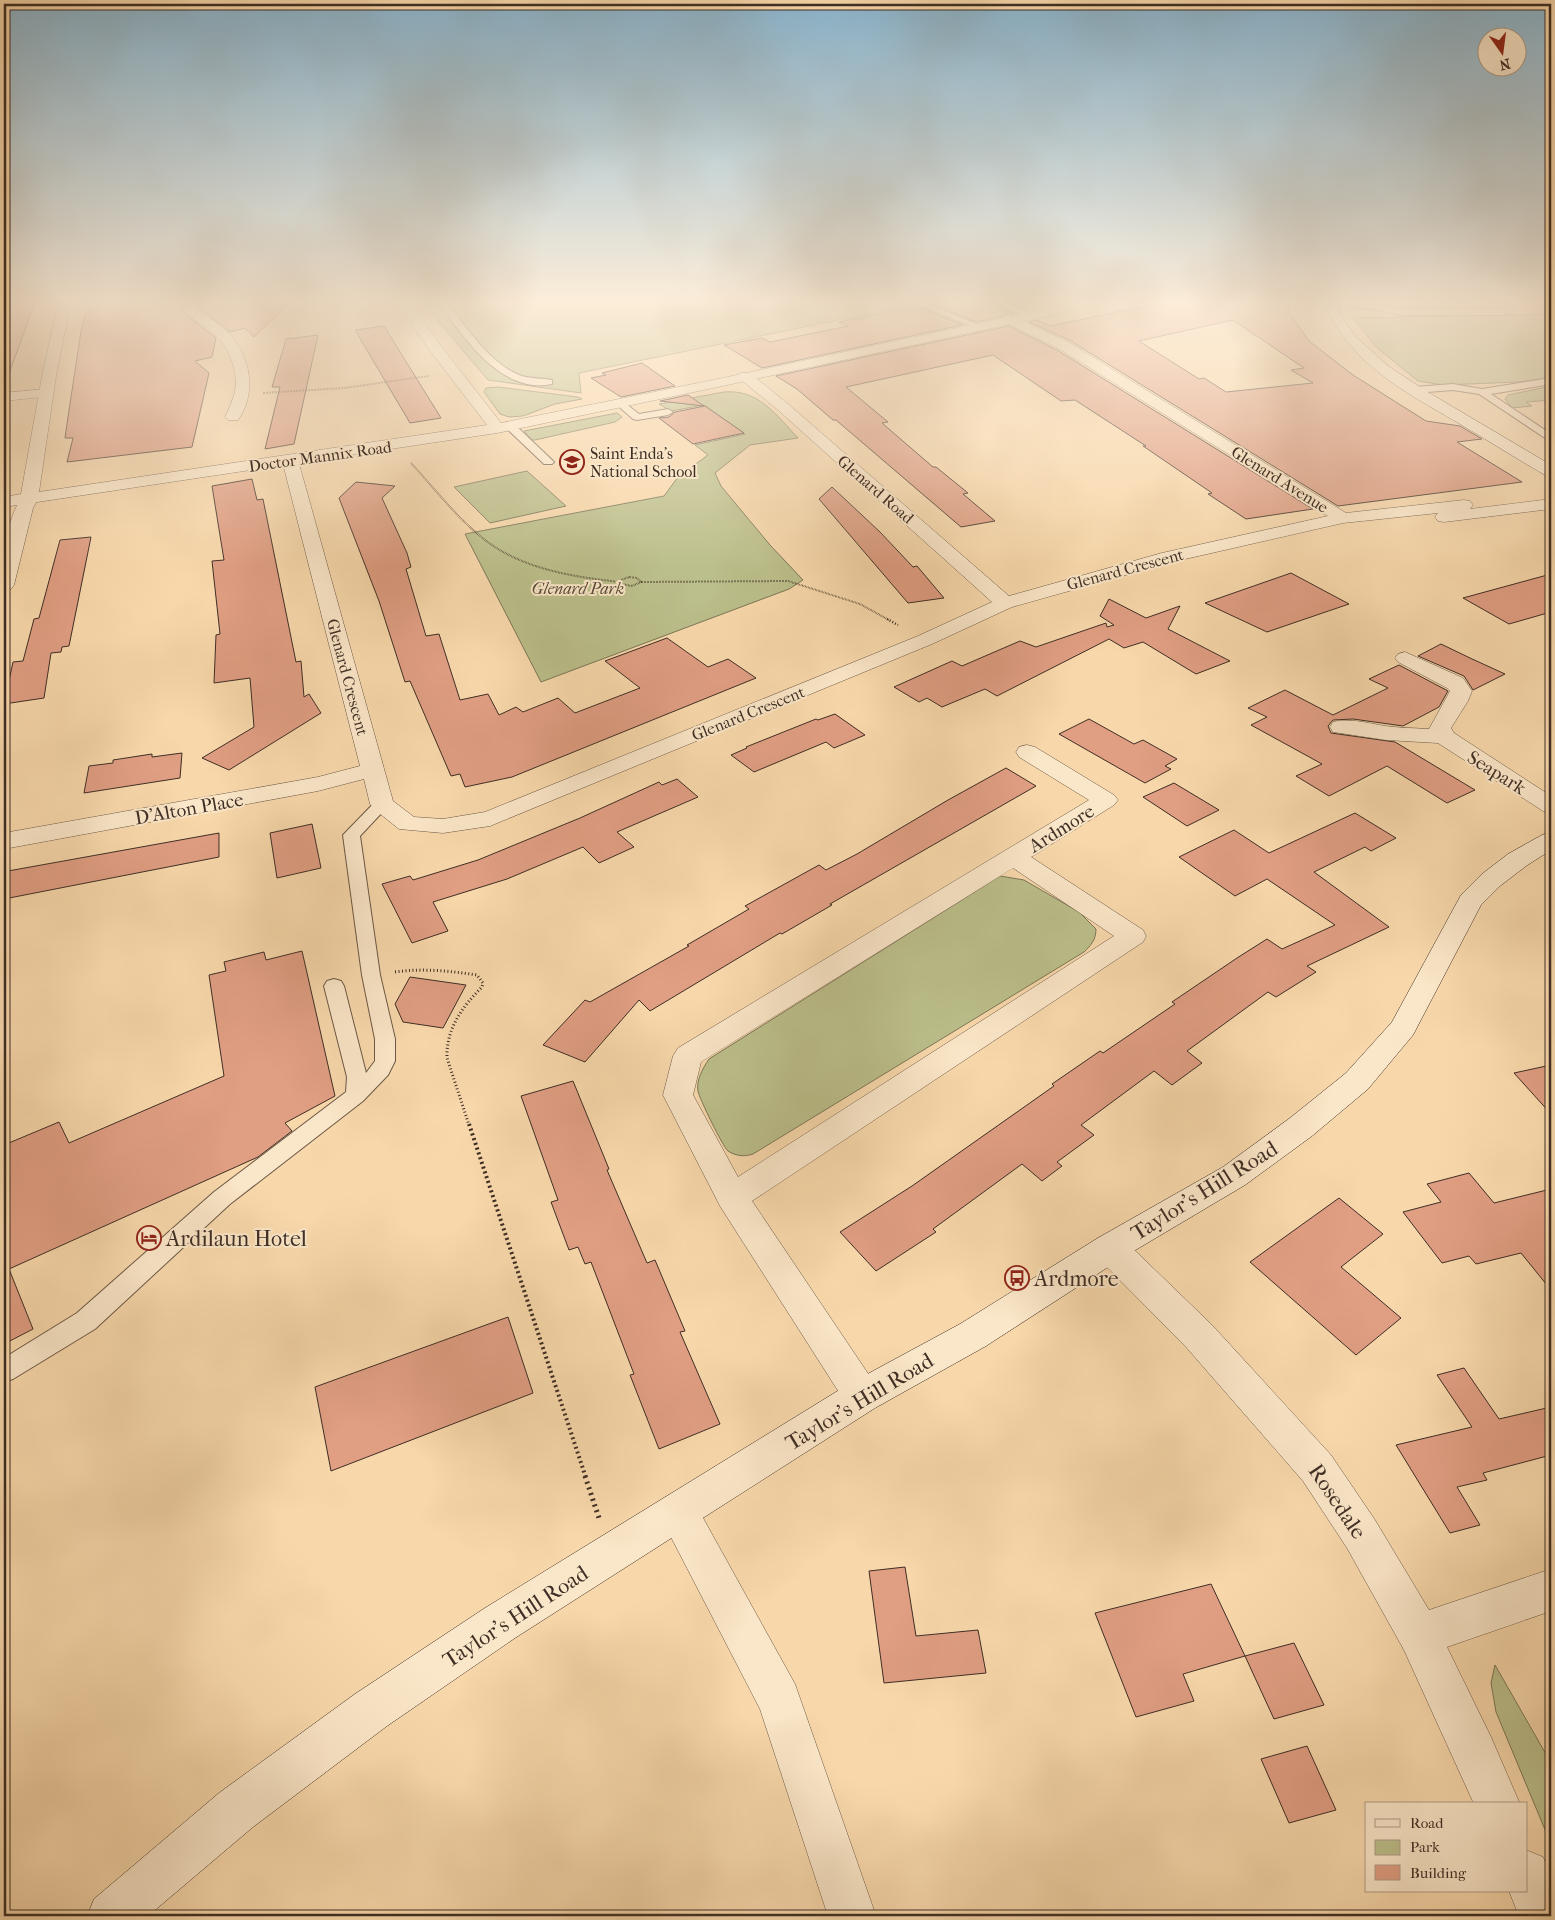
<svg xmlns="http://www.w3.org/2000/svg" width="1555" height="1920" font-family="'IM FELL French Canon',serif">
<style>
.green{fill:#bbbf8b;stroke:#7c7658}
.building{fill:#e09e83;stroke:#3e2e25;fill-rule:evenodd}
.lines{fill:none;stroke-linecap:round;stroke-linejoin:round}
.service-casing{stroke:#6c5846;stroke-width:2}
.minor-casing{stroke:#6c5846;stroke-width:1}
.tertiary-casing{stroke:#6c5846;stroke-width:1}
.secondary-casing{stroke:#3e2e25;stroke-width:1}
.path-far4{stroke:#3e2e25;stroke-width:2;stroke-dasharray:0.5 1;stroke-linecap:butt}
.path-far3{stroke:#3e2e25;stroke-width:2.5;stroke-dasharray:1 2;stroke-linecap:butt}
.path-far2{stroke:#3e2e25;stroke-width:3;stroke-dasharray:1 2.5;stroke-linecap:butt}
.path-far1{stroke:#3e2e25;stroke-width:4;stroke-dasharray:2 3;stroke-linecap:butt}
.path{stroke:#3e2e25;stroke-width:5;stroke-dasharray:2 4;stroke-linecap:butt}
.service{fill:#fae6c8;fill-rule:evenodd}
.minor{fill:#fae6c8;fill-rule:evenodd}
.tertiary{fill:#fae6c8;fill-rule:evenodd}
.secondary{fill:#fae6c8;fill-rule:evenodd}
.labels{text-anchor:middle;stroke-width:4;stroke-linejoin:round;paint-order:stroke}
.far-poi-label{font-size:16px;fill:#3e2e25;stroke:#fae6c8;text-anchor:start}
.far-street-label{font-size:16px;fill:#3e2e25;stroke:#fae6c8}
.far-park-label{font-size:16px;font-style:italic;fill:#574b39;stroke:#fae6c8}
.street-label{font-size:19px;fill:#3e2e25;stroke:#fae6c8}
.near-street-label{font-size:22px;fill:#3e2e25;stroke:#fae6c8}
.near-poi-label{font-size:22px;fill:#3e2e25;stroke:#fae6c8;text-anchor:start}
</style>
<rect width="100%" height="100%" fill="#f8d8ab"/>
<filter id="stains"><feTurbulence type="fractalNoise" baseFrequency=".004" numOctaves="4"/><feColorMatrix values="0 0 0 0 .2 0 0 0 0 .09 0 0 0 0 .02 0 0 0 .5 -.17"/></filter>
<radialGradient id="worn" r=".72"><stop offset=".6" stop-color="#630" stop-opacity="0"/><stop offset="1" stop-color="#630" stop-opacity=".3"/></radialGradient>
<path class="green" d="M423,300h635l-18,4h-19l9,4 -78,17 -45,-19 -328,67 2,20 -93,-13 -67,-79z
M1551,314v64l-33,4 -75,3 -25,-4 -42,-34 -23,-29z
M1551,386v14l-25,2 6,4 -20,2 -7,-9 3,-4 5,-1z
M498,387l80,10 4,2 -27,5 -32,12 -14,1 -9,-3 -16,-22 2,-4z
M724,392c35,-3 52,23 74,46l-48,7 -35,28 6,13 49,59 33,35 -14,9 -248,93 -76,-148 199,-38 14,-19 30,-22 -13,-10 50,-11 -41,-29 -33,6 -12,-7z
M617,413l5,4 -7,5 -80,18h-3l-8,-9z
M527,471l39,35 -76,17 -36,-36z
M1000,876l24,4 55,32 17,17c0,11 -5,16 -12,23l-331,202c-9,3 -17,2 -25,-3 -5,-4 -29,-53 -30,-60 -2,-11 5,-23 11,-32z
M1495,1665l56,98v81l-55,-132 -5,-29z"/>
<path class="building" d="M36,300l-29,79h-3v-77z
M88,300h90l7,14 31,24 -4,19 -17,4 14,12 -17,74 -125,15 6,-24h-8l3,-21 13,-86z
M194,300h98l-38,37 -9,-9 -15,4 -29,-22z
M947,300h40l1,2 26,12h-9l-2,2 -26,6 -47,-19z
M1172,300h116l2,14 19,27 44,34 73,46 34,5 22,13 -25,3 65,40 -184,24 -269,-166 -40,-18 8,-2 14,6zM1233,320l71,48 -13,2 22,13 -87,9 -22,-14 -5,1 -60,-38z
M916,306l46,19 -200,43 -38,-23 38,-7 8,4 78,-16 -9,-4z
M384,326l26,42 31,50 -31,5 -55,-93z
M1009,326l48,24 256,159 -67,10 -38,-25 4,-1 -69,-47h3l-71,-46 -14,1 -68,-46 -147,32 42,35 -6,1 51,44h3l32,26 -5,1 32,27 -34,6 -125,-107h-3l-36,-31 -21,-13z
M318,335l-24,109 -29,5 15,-62h-8l14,-48z
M642,363l33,23 -54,11 -30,-19 15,-3 -4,-2z
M688,395l16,11 -44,-5z
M705,406l39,27 -51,11 -34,-26 10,-1 6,-5z
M252,479l5,21 6,-1 33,163 5,-1 3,36 5,-3 12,19 -92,57 -27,-12 52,-31 -4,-49 -36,5 2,-48 4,-1 -8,-73 12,-1 -12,-74z
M356,482l39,4 -13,12 25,55 4,14 -5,2 20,67 13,-2 21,66 28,-6 11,21 17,-8 7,5 35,-14 17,15 65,-25 -35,-27 62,-23 41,29 20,-8 28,19 -244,99 -47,10 -5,-13 -9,2 -41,-95 -5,1 -26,-81 -40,-103z
M832,487l48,45 33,35 4,-1 27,32 -36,5 -89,-104z
M91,537l-22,109 -7,1 -1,5 -10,1 -7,45 -40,6 9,-42 10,-1 11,-42 5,-1 21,-78z
M1291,573l58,31 -82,28 -62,-29z
M1551,574v38l-42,12 -46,-26z
M1109,599l37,19 34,-12 -12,23 62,32 -34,13 -53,-32 -19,6 -15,-9 -112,57 -12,-7 -43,18 -15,-9 -8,4 -25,-15 58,-26 10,5 58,-25 16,6 70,-24 1,4 7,-2 -14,-9z
M1441,644l29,14 35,16 -32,16 -9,-14 -46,-20z
M1399,665l49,26 -9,16 -36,19 -50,-7 -20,1 -5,6 3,7 64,9 80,48 -28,13 -60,-37 -58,30 -33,-20 26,-12 -71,-39 16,-8 -19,-9 37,-18 48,25 55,-27 -19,-9z
M835,714l30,21 -31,13 -8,-6 -72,30 -23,-17 16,-7 -1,-1 70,-28 2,1z
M1089,719l45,25 9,-4 34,19 -12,7 6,3 -26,14 -86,-49z
M182,753l-2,25 -96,15 5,-27 24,-3v-3l39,-6v3z
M1006,768l30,18 -206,118 2,1 -50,29 -2,-1 -130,78 -11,-11 -54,62 -42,-17 42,-45 5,2 99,-56 -2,-1 62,-36 -4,-3 74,-41 7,5 31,-16 91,-54z
M677,779l21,18 -81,35 17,15 -35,16 -16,-16 -76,32 -74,23 15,29 -36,12 -30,-59 28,-8 3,4 65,-20 102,-42 79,-36 3,3z
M1174,783l45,27 -32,16 -44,-29z
M1355,813l41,25 -25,13 -6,-4 -51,25 75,55 -82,39 9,6 -40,25 -8,-5 -81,59 15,12 -30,22 -18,-14 -73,54 13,10 -37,27 5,4 -20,15 -20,-17 -89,65 3,3 -60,39 -36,-39 72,-46 142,-100 -2,-2 48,-33 3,2 72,-49 -3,-2 65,-44 30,-19 15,10 53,-24 -68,-46 -32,17 -56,-39 55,-27 35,23z
M312,824l9,44 -44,10 -7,-45z
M219,833v24l-215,42 4,-28z
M302,951l33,145 -50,27 7,8 -34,26 -249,112 24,60 -29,15v-199l55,-23 10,21 155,-67 -15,-101 17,-4 -2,-9 40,-10 2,8z
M410,977l56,8 -23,43 -40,-6 -8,-18z
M1551,1065v49l-37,-41z
M573,1081l36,88 -2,1 40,93 8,-3 30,71 -5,1 40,92 -61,25 -29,-74 4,-1 -43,-112 -6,2 -7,-17 -9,3 -18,-48 7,-2 -37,-104z
M1469,1173l25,30 57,-14v101l-30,-37 -45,11 -7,-8 -27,7 -39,-51 38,-10 -14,-18z
M1339,1198l44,36 -42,33 60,51 -45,37 -106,-93z
M508,1317l25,76 -202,78 -16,-84z
M1464,1368l35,51 52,-12v48l-68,18 4,7 -30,7 23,38 -30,8 -54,-88 76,-18 -35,-52z
M905,1567l11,69 62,-6 8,43 -102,10 -15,-112z
M1211,1584l34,72 -62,18 11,27 -58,16 -41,-104z
M1294,1643l30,62 -50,14 -29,-63z
M1307,1746l29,64 -47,13 -28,-64z"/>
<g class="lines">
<defs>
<path id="service" d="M440,300h8l-1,3c18,23 46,64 75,73 10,3 20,2 30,4v4c-50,11 -88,-46 -113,-81z
M907,300h10l65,26 -4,3 -3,-1z
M989,300h10l34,15 -1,2h-6z
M1329,300l43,3 28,6h105l4,3 -4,3h-105l-28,-6 -46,-4v-4z
M1551,378v6l-60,10 60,40v8l-72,-48 -26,-4 -39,3 -5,-3 5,-3 39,-3 29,5z
M621,400l18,14 29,-5 5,3 -5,3 -31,5 -4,-1 -16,-14 -1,-2z
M509,422l4,1 39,37 2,2 -2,2h-8l-39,-37 -1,-2 1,-2z
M382,799l6,2 2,3 -30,32 20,139 15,64v22l-7,14 -25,26 -133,103 -135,125 -82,50 -9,3v-24l73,-45 137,-121 132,-100 1,-15 -23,-91 3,-5 7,-2 7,2 3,5 22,87 9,-12v-22l-13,-64 -19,-140 33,-34z"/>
<path id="minor" d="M180,300h12c4,13 18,17 28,25 28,22 40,64 18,95h-10l-3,-3c4,-8 8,-17 10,-26 4,-24 -9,-51 -29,-64 -11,-7 -23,-13 -26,-27z
M1010,315l58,27 278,171 118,-13 6,1 3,4 -3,4 81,-10v10l-107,13 -6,-1 -3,-4 3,-4 -95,10 -171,39 -160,45 -80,37 -442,182 -47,7 -44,-4 -25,-20 -4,-5 -6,-25 -46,12 -314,58v-16l314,-56 42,-11 -78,-306 2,-3h12l2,3 95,341 21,16 29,2 42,-7 433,-176 74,-34 -214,-192 -38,-31 -2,-3 2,-3h10l38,31 221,192 153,-43 166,-37 -270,-168 -53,-26 -1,-3 1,-3z
M46,389l5,1 2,3 -2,3 -47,5v-8z
M29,494l6,1 3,4 -5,9 -19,77 -3,4 -7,2c0,-32 0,-68 19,-96z
M1405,652l58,26 9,13 -4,10 -17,27 3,5 97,63v17l-8,-2 -105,-68 -52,-3 -53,-8 -3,-5 3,-5c18,-4 34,1 52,4 15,2 30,2 44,3l21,-38 -3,-3 -49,-26 -3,-4 3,-4z
M1027,745l8,2 79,48 4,5 -4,5 -83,52 112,73 3,6 -3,6 -391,259 123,183 6,12 -6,12 -13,5 -13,-5 -129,-202 -57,-111 10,-39 5,-8 411,-248 -70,-43 -3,-5 3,-5zM1013,868l101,68 -376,241 -45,-82 8,-33z
M1110,1234l12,4 90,87 119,130 44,65 54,90 122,-41v42l-104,36 44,90 29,67h-46l-70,-154 -57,-102 -44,-67 -117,-134 -88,-89 -5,-10 5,-10z
M678,1492l14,6 103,186 81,232h-48l-68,-207 -102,-197 6,-14z
M1526,1850l17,7 8,19v40h-32l-10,-25h17z"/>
<path id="tertiary" d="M59,300h12l-15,76 -17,116 448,-67 -59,-77 -32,-48h12l30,42 63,81 217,-44 370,-79h21l-6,4 -385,83 -221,46 -493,74v-10l17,-3 21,-118z"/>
<path id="secondary" d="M1322,300h12l10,20 11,16 33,30 38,25 125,74v12l-6,-2c-28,-16 -56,-34 -85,-51 -58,-34 -109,-59 -138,-124z
M1551,832v18l-25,16 -26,20 -19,19 -68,130 -45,54 -56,47 -67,49 -123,73 -136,88 -111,62 -360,230 -128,88 -134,101 -105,89h-61l7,-17 125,-106 136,-99 130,-86 364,-224 111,-60 138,-86 125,-71 67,-49 56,-45 46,-51 69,-127 21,-21 26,-20 34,-19z"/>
</defs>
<use href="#service" class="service-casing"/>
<use href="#minor" class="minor-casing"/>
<use href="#tertiary" class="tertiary-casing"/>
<use href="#secondary" class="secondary-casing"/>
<path class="path-far4" d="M263,393l81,-5 85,-12
M411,463c25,27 48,58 78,80 38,27 86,34 131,39
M629,577l8,1 4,4 -9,4 -11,-2v-4z
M641,582l147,-1 72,23 29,16"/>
<path class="path-far3" d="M887,619l11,6"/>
<path class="path-far2" d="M395,972c28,-4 55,-1 82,3l6,8 -1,4c-20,20 -36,42 -35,71l22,67"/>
<path class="path-far1" d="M469,1124l117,354"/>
<path class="path" d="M585,1476l14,42"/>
<use href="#service" class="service"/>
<use href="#minor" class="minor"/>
<use href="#tertiary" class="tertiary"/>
<use href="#secondary" class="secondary"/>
</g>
<linearGradient id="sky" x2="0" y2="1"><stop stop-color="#8ab6d0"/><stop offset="0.53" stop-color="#fcedd9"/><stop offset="1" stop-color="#fcedd9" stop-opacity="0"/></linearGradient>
<rect width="1555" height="568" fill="url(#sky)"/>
<defs>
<symbol id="school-ring" viewBox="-11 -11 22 22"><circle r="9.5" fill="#fae6c8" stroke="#8f2418" stroke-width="1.5"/><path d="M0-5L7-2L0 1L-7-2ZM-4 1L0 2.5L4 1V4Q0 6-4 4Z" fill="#8f2418"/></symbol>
<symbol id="hotel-ring" viewBox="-11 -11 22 22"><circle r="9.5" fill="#fae6c8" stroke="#8f2418" stroke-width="1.5"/><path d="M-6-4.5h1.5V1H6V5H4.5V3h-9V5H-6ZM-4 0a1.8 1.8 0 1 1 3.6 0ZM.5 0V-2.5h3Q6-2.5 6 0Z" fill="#8f2418"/></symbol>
<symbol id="bus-ring" viewBox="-11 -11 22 22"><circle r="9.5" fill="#fae6c8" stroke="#8f2418" stroke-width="1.5"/><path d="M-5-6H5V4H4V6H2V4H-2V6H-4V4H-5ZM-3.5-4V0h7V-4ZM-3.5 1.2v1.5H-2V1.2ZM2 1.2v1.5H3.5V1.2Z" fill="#8f2418"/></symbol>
</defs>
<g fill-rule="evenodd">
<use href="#school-ring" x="558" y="448" width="28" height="28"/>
<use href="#hotel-ring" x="135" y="1224" width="28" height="28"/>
<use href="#bus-ring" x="1003" y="1264" width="28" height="28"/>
</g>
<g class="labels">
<g class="far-poi-label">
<text x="590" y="459">Saint Enda's<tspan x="590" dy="18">National School</tspan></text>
</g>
<g class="far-street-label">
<text transform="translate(320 456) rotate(-8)" y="6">Doctor Mannix Road</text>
<text transform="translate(1280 479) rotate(32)" y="6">Glenard Avenue</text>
<text transform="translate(876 489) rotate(41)" y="6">Glenard Road</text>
<text transform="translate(1125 569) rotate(-15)" y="6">Glenard Crescent</text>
<text transform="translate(348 677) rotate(75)" y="6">Glenard Crescent</text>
<text transform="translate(748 713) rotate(-22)" y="6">Glenard Crescent</text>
</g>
<g class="far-park-label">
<text x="578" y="594">Glenard Park</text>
</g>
<g class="street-label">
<text transform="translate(1497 772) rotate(32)" y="7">Seapark</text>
<text transform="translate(189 808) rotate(-10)" y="7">D'Alton Place</text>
<text transform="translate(1061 828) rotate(-32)" y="7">Ardmore</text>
</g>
<g class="near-street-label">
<text transform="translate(1204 1190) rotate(-32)" y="8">Taylor's Hill Road</text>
<text transform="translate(859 1401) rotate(-31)" y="8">Taylor's Hill Road</text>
<text transform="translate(1338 1501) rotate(56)" y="8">Rosedale</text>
<text transform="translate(515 1616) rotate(-33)" y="8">Taylor's Hill Road</text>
</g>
<g class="near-poi-label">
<text x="166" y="1246">Ardilaun Hotel</text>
<text x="1034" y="1286">Ardmore</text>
</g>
</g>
<rect width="1555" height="1920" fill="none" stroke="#f8d8ab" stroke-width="20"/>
<rect x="5" y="5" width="1545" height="1910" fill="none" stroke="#3e2e25" stroke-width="2.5"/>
<rect x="10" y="10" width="1535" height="1900" fill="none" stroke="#3e2e25"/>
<rect x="1365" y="1802" width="162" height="90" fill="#fae6c8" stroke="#af9c87"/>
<rect x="1375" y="1819" width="25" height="8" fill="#fae6c8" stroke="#af9c87"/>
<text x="1410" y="1828" font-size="15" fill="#3e2e25">Road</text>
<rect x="1375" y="1840" width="25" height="15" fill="#bbbf8b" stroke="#af9c87"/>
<text x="1410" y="1852" font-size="15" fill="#3e2e25">Park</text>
<rect x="1375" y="1865" width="25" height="15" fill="#e09e83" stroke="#af9c87"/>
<text x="1410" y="1878" font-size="15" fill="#3e2e25">Building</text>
<g transform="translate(1502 52) rotate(166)"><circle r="24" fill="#fae6c8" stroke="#af9c87"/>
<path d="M0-4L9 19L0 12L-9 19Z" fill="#8f2418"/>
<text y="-8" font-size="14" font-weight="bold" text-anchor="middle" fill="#3e2e25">N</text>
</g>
<rect width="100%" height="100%" filter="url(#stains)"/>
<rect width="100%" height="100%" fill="url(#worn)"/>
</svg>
